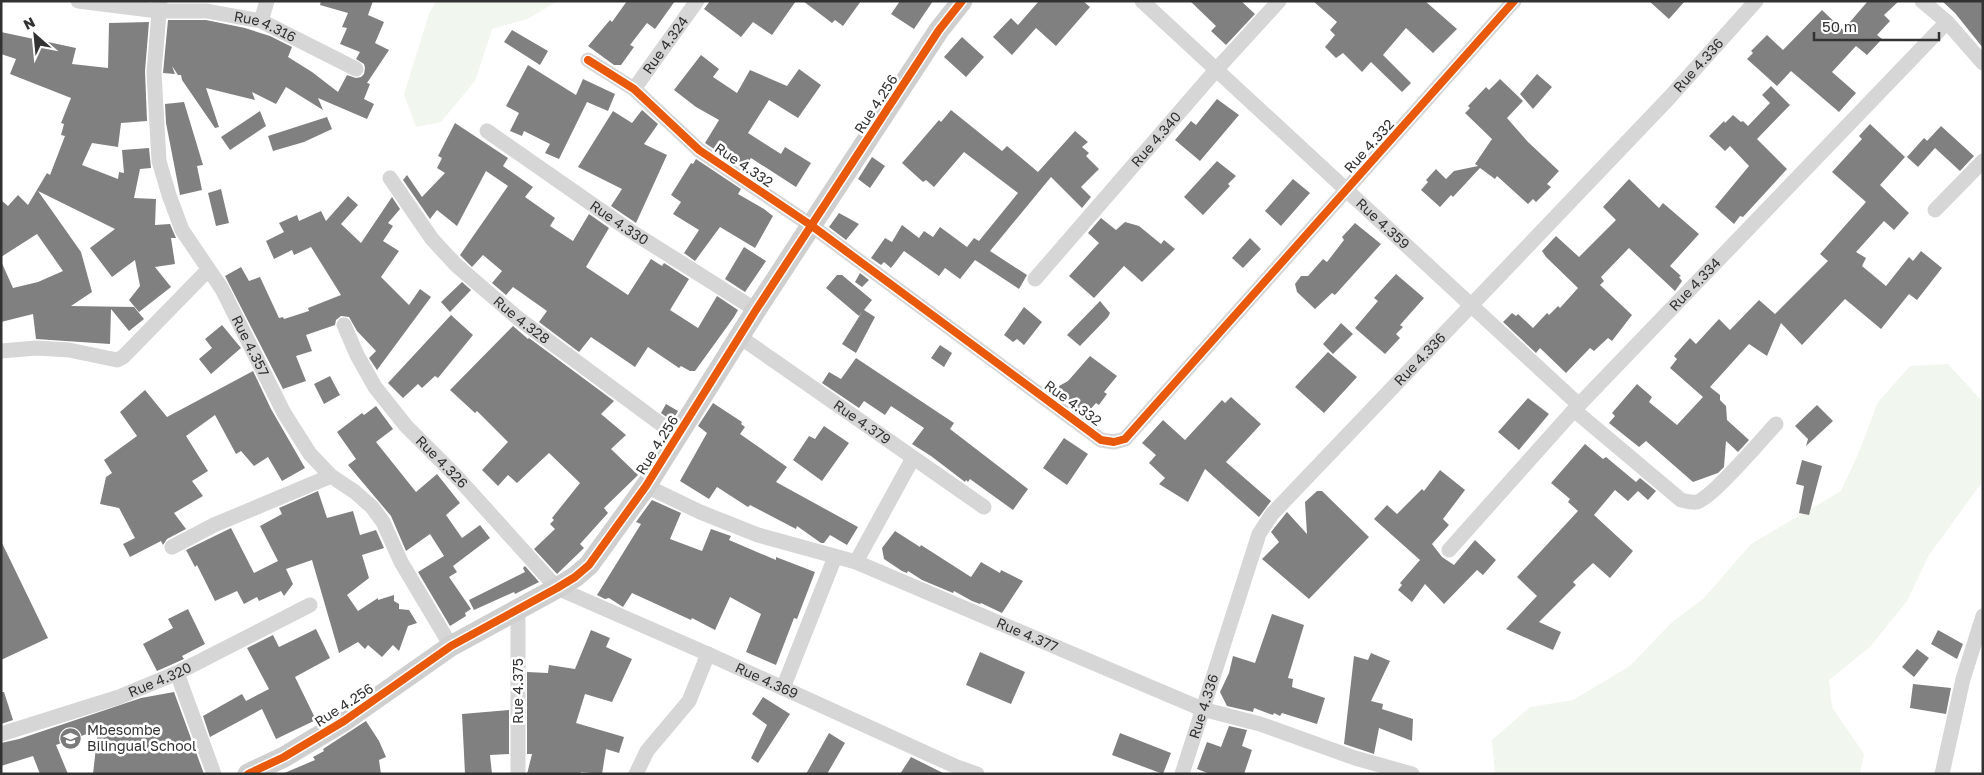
<svg xmlns="http://www.w3.org/2000/svg" width="1984" height="775" font-family="'Golos Text',sans-serif">
<style>
.green{fill:#f1f6ee}
.building{fill:#808080}
.lines{fill:none;stroke-linecap:round;stroke-linejoin:round}
.street{stroke:#d6d6d6;stroke-width:15}
.secondary{stroke:#cfcfcf;stroke-width:21}
.cycleway-casing{stroke:#fff;stroke-width:11}
.cycleway{stroke:#e8590c;stroke-width:8}
.labels{text-anchor:middle;stroke-width:5;stroke-linejoin:round;paint-order:stroke}
.street-label{font-size:14px;fill:#323232;stroke:#fff}
.poi-label{font-size:14px;fill:#323232;stroke:#fff;text-anchor:start}
</style>
<rect width="100%" height="100%" fill="#fff"/>
<path class="green" d="M436,1h122l-31,18 -35,10 -17,52 -34,41 -25,5 -12,-33 25,-80z
M1948,364l35,38v79l-54,74 -22,46 -37,46 -41,33 3,27 32,47 -4,20h-365l-3,-34 38,-33 43,-7 57,-34 41,-43 33,-25 47,-54 90,-53 18,-39 19,-50 32,-36z"/>
<path class="building" d="M321,1h52l-5,14 16,7 -9,21 14,7 -22,33 3,1 -6,15 10,5 -7,15 -49,-21 5,12 -37,-23 -10,17 -24,-12 3,8 -49,-12 13,39 -4,1 -33,-48 -1,-5h-3l-6,-9 3,8 -12,-1 5,-53h38l39,8 25,8 22,11 -4,10 24,15 26,20 9,-17 9,3 5,-1 3,-3 1,-6 -1,-4 -8,-5 4,-7 -20,-8 7,-16 -5,-1 6,-14 -28,-8z
M627,1h48l-20,28 -8,-6 -17,22 4,2 -13,18h-7l-26,-19 22,-26 2,2z
M710,1h86l-24,34 -19,-13 -12,15 -37,-28z
M803,1h58l-18,25 -8,-6 -3,3z
M900,1h33l-19,28 -23,-15z
M1039,1h44l7,6 -34,39 -20,-18 -24,27 -19,-18 18,-19 7,7z
M1190,1h51l14,13 -29,31 -15,-14 5,-5z
M1313,1h112l32,28 -24,24 -27,-25 -23,27 28,28 -9,9 -31,-30 -9,10 -19,-19 -7,5 -11,-11 10,-12 -5,-5 7,-8z
M1649,1h36l-16,18z
M1868,1h31l-15,14 6,6 -13,14 5,4 -15,16 -11,-9 -24,26 24,21 -17,19 -48,-41 -14,15 -30,-27 6,-6 -2,-2 16,-16 16,15 39,-40 21,20z
M1942,1h41v47l-28,-35z
M149,22l-4,49 2,50 -26,2 -3,24 -26,-4 -10,22 36,14 1,-7 5,1 -2,-23 27,-2 2,20 -11,1 -6,29 22,1 -1,26 15,-1 6,14h-5l4,26 -20,3 16,20 -32,25 -10,-12 11,-14 -5,-26 -23,17 -22,-29 25,-19 -77,-38 43,61 11,40 -21,14 63,1 10,12 -15,12 -18,-22 -1,35 -74,-5 -3,-25 -32,8v-61l12,27 25,-6 25,-11 -26,-37 -36,23v-57l7,6 10,-11 10,10 19,-32 3,2 15,-39 -4,-1 3,-11 -3,-1 10,-25 -61,-24 6,-15 -15,-5v-22l75,16 -4,16 36,4 1,-45z
M512,30l36,21 -8,14 -36,-23z
M962,37l22,20 -18,20 -22,-20z
M701,55l18,14 -6,8 24,16 13,-23 37,16 12,-17 22,16 -23,33 -29,-18 -21,33 33,21 4,-7 26,16 -15,24 -45,-29 -7,11 -39,-26 14,-23 -23,-13 -22,-17z
M528,65l48,30 7,-16 32,15 -7,17 -21,-9 -28,57 -14,-6 5,-9 -26,-13 -2,5 -12,-5 9,-18 -13,-7z
M1537,74l15,13 -19,22 -13,-15z
M1500,79l23,22 -16,17 21,24 31,29 -12,13 4,3 -15,15 -3,-3 -5,5 -31,-28 -2,3 -15,-11 -27,29 -2,-2 -11,12 -19,-17 7,-8 -2,-2 10,-11 10,10 8,-8 24,-5 -3,-2 17,-25 -27,-26 5,-5 -2,-2 18,-19 3,3z
M1771,86l19,19 -33,34 30,30 -44,48 -3,-1 -6,8 -19,-17 34,-41 -19,-20 -5,5 -16,-15 15,-15 1,2 8,-8 8,7 2,-1 5,5 22,-23 -8,-8z
M1217,99l22,16 -39,46 -25,-21 16,-19 5,4z
M184,102l19,63 -6,1 5,24 -22,5 -14,-72 -1,-19z
M642,110l16,14 -14,20 23,11 -31,68 -25,-17 11,-17 -44,-22 35,-56 19,12z
M951,110l51,41 5,-5 31,26 37,-41 13,11 -6,5 7,6 -3,3 13,13 -18,18 10,10 -9,11 -31,-31 -61,74 37,24 -8,14 -44,-29 -15,19 -15,-11 -6,8 -35,-25 -13,17 -7,-6 -3,3 -10,-7 14,-20 7,4 10,-17 17,13 5,-7 9,6 7,-10 27,20 7,-9 5,3 39,-48 -54,-41 -30,35 -8,-7 -3,2 -21,-19 37,-43 2,2z
M260,111l6,15 -36,24 -9,-13z
M327,117l5,12 -28,13 -31,9 -5,-15z
M455,123l53,35 -5,8 30,21 -8,10 30,21 -5,8 23,15 16,-27 20,14 -23,39 42,28 23,-36 11,7 2,-3 25,16 -19,31 28,18 19,-32 21,14 -4,7 -39,54h-5l-9,-5 -2,2 -31,-21 -13,20 -44,-30 -12,15 -40,-30 8,-11 -34,-24 -7,8 -14,-12 10,-12 -19,-16 -11,12 -12,-12 48,-69 -22,-15 -29,55 -20,-16 -7,9 -27,-39 4,-5 15,22 23,-24 -8,-5 5,-10 -4,-2z
M1870,124l35,33 -25,28 29,28 -15,17 -10,-9 -28,31 10,6 -4,8 24,20 23,-29 4,4 8,-10 21,17 -25,32 -8,-6 -28,35 -36,-30 -43,46 -21,-22 -14,33 -18,-12 -39,43 10,8v5l6,6 1,14 22,20 -11,12 -12,-11 -2,26 -6,6 -25,9 -47,-41 -7,6 -30,-24 6,-7 -3,-3 25,-29 15,13 -3,5 28,23 26,-28 -33,-29 7,-9 -3,-3 16,-18 6,6 23,-25 11,11 29,-30 16,14 53,-53 -8,-7 46,-52 -34,-30 30,-33 -3,-3z
M1941,126l33,30 -14,15 -25,-23 -17,19 -11,-10 17,-19 8,7 -5,-4z
M872,157l13,9 -15,22 -12,-9z
M696,159l45,30 -3,5 26,15 9,7 -18,32 -35,-21 -25,34 -11,-8 15,-23 -26,-16 8,-12 -10,-7 20,-32 2,1z
M1217,161l19,15 -8,8 2,2 -27,29 -19,-18z
M1293,179l17,14 -29,33 -16,-15z
M1629,179l30,29 4,-5 36,31 -29,32 11,10 -2,1 3,4 -7,10 -46,-43 -28,29 3,4 -4,4 32,30 -20,26 -4,-3 -14,13 -4,-3 -24,25 -26,-25 -4,5 -33,-31 9,-9 4,3 2,-2 15,14 14,-15 2,2 9,-9 2,2 18,-20 -32,-31 -4,-6 14,-15 23,21 37,-37 -13,-13z
M221,189l8,34 -13,3 -8,-33z
M348,196l10,9 -17,19 20,19 31,-46 8,12 -12,14 5,3 -10,15 16,10 -18,26 28,28 11,-16 11,8 -54,73 -8,-12 7,-7 -19,-20 -8,-14 -8,-1 -5,4 -1,5 -29,10 6,16 -16,5 10,25 -23,8 -58,-113 16,-9 8,14 11,-4 19,41 4,-1 1,2 25,-8 -1,-3 33,-13 -30,-48 -17,8 -2,-5 -18,9 -8,-18 18,-9 -5,-9 18,-8 2,6 22,-10 5,10z
M839,213l20,11 -13,16 -17,-13z
M1101,218l15,12 9,-8 14,4 22,18 3,-4 11,9 -33,33 -18,-16 -30,32 -25,-22 30,-33 -11,-10z
M1355,223l26,21 -46,51 -3,-2 -17,16 -18,-17 -2,-8 6,-8h7l15,-17 4,3 17,-22 -2,-3z
M1250,238l11,11 -18,19 -11,-10z
M744,247l22,14 -21,31 -20,-13z
M860,273l9,7 -7,7 -7,-5z
M1396,274l28,24 -24,27 3,2 -7,7 4,4 -15,16 -30,-26 23,-27 -4,-3z
M837,275h5l30,25 -8,10 11,7 -19,36 -14,-9 20,-32 -3,4 -33,-28z
M462,282l9,8 -21,22 -9,-10z
M1100,301l10,12 -2,4 -28,29 -13,-11z
M1024,307l18,15 -18,23 -7,-6 -4,3 -9,-7z
M451,315l22,20 -35,43 -3,-2 -13,12 -4,-4 -15,14 -15,-15z
M1341,323l12,11 -20,20 -10,-10z
M222,325l19,23 -30,26 -12,-15 13,-11 -7,-9z
M513,326l15,13 1,-1 85,63 -13,13 25,21 -15,14 27,26 -34,33 4,5 -28,31 4,4 -27,26 -23,-25 21,-20 -5,-5 4,-4 -2,-2 28,-35 -31,-30 -32,30 -9,-8 -10,11 -16,-16 26,-28 -31,-31 -2,2 -25,-23z
M940,345l12,8 -8,14 -13,-9z
M1328,352l29,25 -33,36 -29,-26z
M1090,356l27,20 -13,16 3,2 -8,11 -3,-2 -8,9h-9l-19,-14 -1,-12 9,-5z
M856,358l98,65 -4,6 78,60 -15,21 -43,-31 -2,3 -2,-2 -1,2 -34,-26 -19,-12 12,-16 -33,-22 -6,9 -21,-14 -5,7 -37,-25 7,-11 12,7z
M253,371l18,38 34,59 -23,13 -14,-24 -14,9 -13,-15 -5,3 -21,-39 -29,21 22,35 -16,10 11,15 -29,17 12,16 -19,10 -4,6 -2,-4 -31,16 -7,-13 12,-6 -16,-30 -19,-4 6,-27 6,-4 -8,-13 33,-24 -17,-24 25,-22 22,27z
M330,376l10,19 -16,9 -10,-20z
M1231,397l30,27 -35,38 45,39 -12,16 -54,-48 -17,33 -29,-18 6,-6 -16,-15 7,-8 -14,-12 21,-23 22,20 37,-40 3,3z
M1528,398l21,16 -30,36 -21,-18z
M713,403l29,19 -1,2 4,3 -5,7 47,33 -11,15 82,45 -11,18 -17,-10 -6,8h-3l-24,-17 -1,3 -46,-24 -2,2 -31,-20 -8,12 -29,-18 27,-48 -9,-7z
M666,404l12,7 -6,10 -11,-8z
M1817,405l16,16 -27,25 2,-7 -13,-13z
M376,406l17,23 -17,13 40,50 21,-18 23,29 -14,12 16,23 18,-13 10,13 -37,28 4,6 -8,5 22,32 -6,4 1,3 -16,10 -32,-54 26,-16 -14,-22 -24,17 -15,-35 -43,-51 8,-6 -19,-27 25,-19 2,2z
M824,426l25,17 -27,38 -29,-21 16,-24 6,3z
M1064,438l24,16 -21,31 -24,-17z
M1585,444l18,15 3,-2 30,25 4,-4 16,13 -8,9 -10,-9 -10,10 -13,-11 -21,25 39,36 -23,27 -17,-15 -20,19 3,3 -37,37 22,10 -8,18 -47,-21 31,-33 -20,-19 61,-66 -10,-9 2,-3 -19,-16z
M1802,460l20,6 -13,49 -10,-2 5,-27 -8,-2z
M1440,470l25,20 -22,29 6,6 -17,19 10,13 12,8 21,-25 21,20 -13,15 -6,-5 -33,34 -19,-20 -13,18 -14,-12 4,-5 -2,-2 20,-23 -46,-41 13,-14 10,9 25,-25 2,2z
M318,491l9,27 26,-7 7,24 16,-5 8,18 -22,7 7,23 -22,17 11,16 20,-13v2l16,-5v6l5,3v5l10,1 8,13 -9,3 -9,25 -6,-6 -11,12 -14,-12 -3,4 -7,-7 -19,11 -27,-93 -26,9 7,15 -9,12 -3,-5 -22,10 -2,-4 -13,7 -7,-13 -22,10 -18,-36 -2,2 -9,-17 45,-22 23,45 24,-12 -18,-35 22,-12 -3,-6z
M1317,491h5l47,46 -60,62 -47,-40 17,-17 -8,-10 16,-20 20,22 -2,-32z
M652,500l29,13 -11,26 32,12 9,-22 20,7 -2,4 47,20v-3l39,15 -18,47 -3,-1 -18,47 -30,-13 15,-38 -31,-17 -15,33 -23,-12 -1,2 -59,-27 -9,14 -14,-9 -4,1 -8,-4 44,-71 -5,-2z
M895,531l25,16 1,-2 50,32 10,-15 19,11 1,-3 22,11 -21,32 -21,-10 -1,1 -8,-3 -18,-10 -1,2 -31,-13 -14,-9 -1,2 -5,-2 -18,-12 -2,-11z
M1,541l47,97 -47,22z
M525,566l14,16 -24,12 -1,-2 -40,18 -5,-10 56,-28 -2,-4z
M188,609l17,35 -23,12 2,3 -27,12 -14,-27 30,-16 -5,-9z
M1272,614l32,11 -16,53 5,1 -1,8 33,11 -8,26 -35,-11 -2,3 -6,-3 -1,2 -19,-7 -1,4 -26,-6 -7,-14 9,-19 4,-17 22,7z
M316,629l14,29 -35,19 21,43 -40,19 -14,-30 -52,28 -7,-21 39,-22 4,7 23,-12 -22,-41 26,-13 6,12z
M591,630l19,8 -4,9 26,12 -20,43 -27,-8 -9,29 48,14 -5,16 -13,-4 -4,25 -21,-2 -1,2h-53l5,-20h-5v-82l21,1 1,-8 26,4z
M1938,630l25,14 -6,15 -26,-15z
M1917,649l12,9 -15,19 -12,-10z
M980,652l45,20 -14,32 -45,-19z
M1371,653l19,8 -19,40 12,3 -1,5 31,10 -1,22 -33,-13 -5,26 -30,-10 10,-88 14,4z
M1913,684l38,4 -5,26 -36,-6z
M1,692h3l9,28 -12,4z
M174,692l30,82h-111l5,-44 -42,15 12,29h-28l-7,-18 -32,10v-23l18,-4 122,-41z
M763,697l27,17 -32,49 -7,-5 16,-33 -15,-11z
M509,710v44l-19,1 2,19h-27l-3,-60z
M366,721l13,20 7,16 -7,3 2,14h-99l33,-14 -2,-3 11,-6 -1,-2z
M1229,726l18,4 -5,16 10,4 -8,24h-34l-13,-5 10,-27 14,5z
M829,733l16,10 -18,31h-21z
M1120,733l51,20 -8,21 -51,-19z
M911,757l34,17h-45z"/>
<g class="lines">
<g class="street">
<path id="s1" d="M78,1l80,10h49l54,10 95,48"/>
<path id="s2" d="M160,1l-6,71 5,89 10,34 13,35 40,59 62,124 26,41 21,22 24,16 17,15 11,15 18,40 50,84"/>
<path id="s3" d="M1142,1l437,404"/>
<path d="M1922,1l25,21 36,41"/>
<path d="M261,21l6,-20"/>
<path d="M588,60l46,29 65,61 113,76 289,214 13,2 11,-3 389,-438"/>
<path id="s4" d="M634,89l63,-88"/>
<path id="s5" d="M487,131l142,99 127,80"/>
<path id="s6" d="M390,178l42,61 24,26 63,54 158,117"/>
<path d="M1935,210l48,-49"/>
<path id="s7" d="M1035,279l181,-209 63,-69"/>
<path id="s8" d="M344,325l13,30 18,32 31,39 51,51 100,111 151,66 249,113 20,7"/>
<path id="s9" d="M740,337l244,170"/>
<path d="M1,351l35,-3 33,2 48,10 6,-3 85,-87"/>
<path d="M1574,410l107,90c5,1 11,3 16,2 16,-5 64,-62 79,-78"/>
<path id="s10" d="M646,486l54,26 58,23 98,27 346,147 58,15 95,34 57,16"/>
<path d="M172,547l42,-22 117,-49"/>
<path id="s11" d="M1449,550l125,-140 373,-388"/>
<path d="M856,562l57,-104"/>
<path d="M177,673l37,101"/>
<path d="M783,688l52,-131"/>
<path id="s12" d="M1,734l118,-37 58,-24 133,-68"/>
<path d="M518,774v-165"/>
<path d="M636,774l11,-23 42,-50 19,-47"/>
<path id="s13" d="M1182,774l77,-240 13,-20 397,-416 87,-97"/>
<path d="M1942,774l21,-95 20,-63"/>
</g>
<path class="secondary" d="M248,774l36,-17 60,-36 107,-75 106,-58 18,-11 14,-12 57,-79 110,-176 183,-280 23,-29"/>
<defs>
<path id="cycleway" d="M588,60l46,29 65,61 113,76 289,214 13,2 11,-3 389,-438
M248,774l36,-17 60,-36 107,-75 106,-58 18,-11 14,-12 57,-79 110,-176 183,-280 23,-29"/>
</defs>
<use href="#cycleway" class="cycleway-casing"/>
<use href="#cycleway" class="cycleway"/>
</g>
<defs>
<symbol id="school-disc" viewBox="-11 -11 22 22"><circle r="9.5" fill="#7a7a7a" stroke="#fff"/><path d="M0-5L7-2L0 1L-7-2ZM-4 1L0 2.5L4 1V4Q0 6-4 4Z" fill="#fff"/></symbol>
</defs>
<g fill-rule="evenodd">
<use href="#school-disc" x="58" y="726" width="25" height="25"/>
</g>
<g class="labels">
<g class="street-label">
<text dy="5" stroke="none"><textPath href="#s1" startOffset="190">Rue 4.316</textPath></text>
<text dy="5" stroke="none"><textPath href="#s4" startOffset="54">Rue 4.324</textPath></text>
<text dy="5" stroke="none"><textPath href="#s13" startOffset="895">Rue 4.336</textPath></text>
<text transform="translate(876 104) rotate(-57)" y="5">Rue 4.256</text>
<text dy="5" stroke="none"><textPath href="#s7" startOffset="185">Rue 4.340</textPath></text>
<text transform="translate(1369 146) rotate(-48)" y="5">Rue 4.332</text>
<text transform="translate(744 165) rotate(34)" y="5">Rue 4.332</text>
<text dy="5" stroke="none"><textPath href="#s5" startOffset="161">Rue 4.330</textPath></text>
<text dy="5" stroke="none"><textPath href="#s3" startOffset="328">Rue 4.359</textPath></text>
<text dy="5" stroke="none"><textPath href="#s11" startOffset="362">Rue 4.334</textPath></text>
<text dy="5" stroke="none"><textPath href="#s6" startOffset="195">Rue 4.328</textPath></text>
<text dy="5" stroke="none"><textPath href="#s2" startOffset="368">Rue 4.357</textPath></text>
<text dy="5" stroke="none"><textPath href="#s13" startOffset="490">Rue 4.336</textPath></text>
<text transform="translate(1073 403) rotate(36)" y="5">Rue 4.332</text>
<text dy="5" stroke="none"><textPath href="#s9" startOffset="149">Rue 4.379</textPath></text>
<text transform="translate(657 445) rotate(-58)" y="5">Rue 4.256</text>
<text dy="5" stroke="none"><textPath href="#s8" startOffset="170">Rue 4.326</textPath></text>
<text dy="5" stroke="none"><textPath href="#s10" startOffset="410">Rue 4.377</textPath></text>
<text dy="5" stroke="none"><textPath href="#s12" startOffset="168">Rue 4.320</textPath></text>
<text dy="5" stroke="none"><textPath href="#s8" startOffset="570">Rue 4.369</textPath></text>
<text transform="translate(518 691) rotate(-90)" y="5">Rue 4.375</text>
<text transform="translate(344 705) rotate(-33)" y="5">Rue 4.256</text>
<text dy="5" stroke="none"><textPath href="#s13" startOffset="71">Rue 4.336</textPath></text>
</g>
<g class="poi-label">
<text x="87" y="735">Mbesombe<tspan x="87" dy="16">Bilingual School</tspan></text>
</g>
</g>
<rect width="1984" height="775" fill="none" stroke="#323232" stroke-width="5"/>
<g transform="translate(35 35) rotate(333)" stroke="#ffffff" stroke-width="4" paint-order="stroke">
<path d="M0-4L9 19L0 12L-9 19Z" fill="#323232"/>
<text y="-8" font-size="14" font-weight="bold" text-anchor="middle" fill="#323232">N</text>
</g>
<path d="M1814 32v8h125v-8" fill="none" stroke="#323232" stroke-width="2.5"/>
<text x="1822" y="32" font-size="15" fill="#323232" stroke="#ffffff" stroke-width="4" paint-order="stroke">50 m</text>
</svg>
